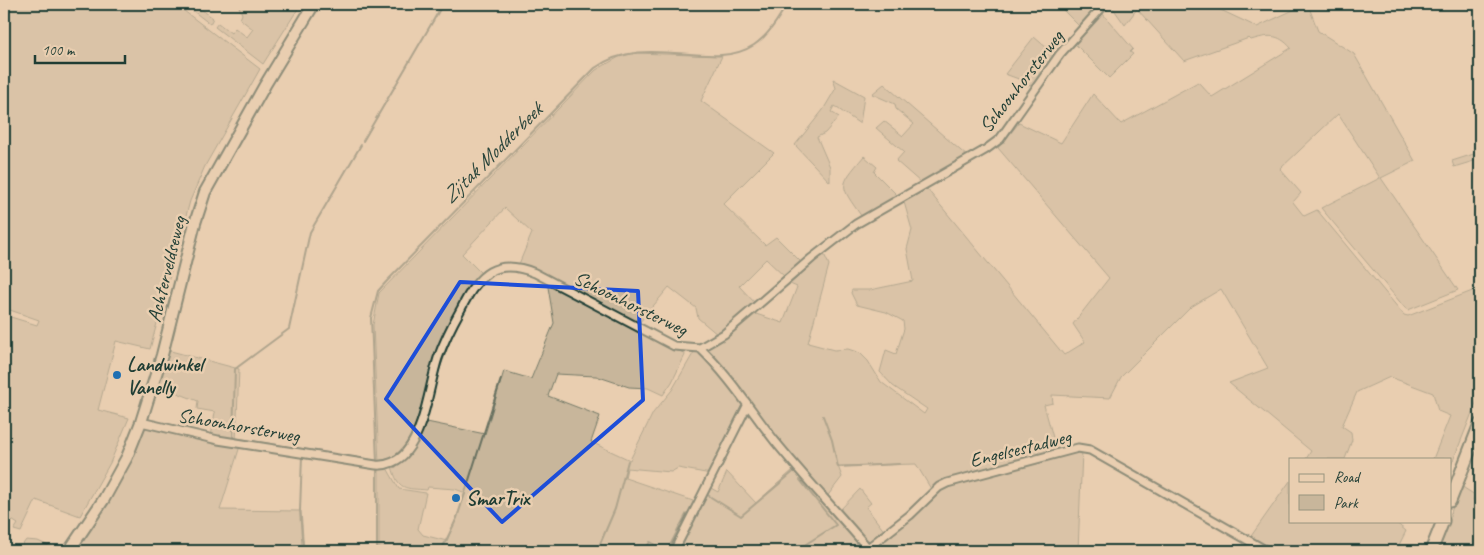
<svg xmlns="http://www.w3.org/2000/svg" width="1484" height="555" font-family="Caveat,sans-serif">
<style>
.green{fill:#c8b69b;stroke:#747a68}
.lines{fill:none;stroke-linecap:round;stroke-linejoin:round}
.stream{stroke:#687161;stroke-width:2}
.street-casing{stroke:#1f3d34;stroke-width:11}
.secondary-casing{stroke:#1f3d34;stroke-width:14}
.primary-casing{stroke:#1f3d34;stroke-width:15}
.street{stroke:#e9ceb0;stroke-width:7}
.secondary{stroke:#e9ceb0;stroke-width:10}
.primary{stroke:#e9ceb0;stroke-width:11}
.marked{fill:none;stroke:#1d4ed8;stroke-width:4;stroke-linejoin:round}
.poi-dot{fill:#1f6fb2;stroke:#e9ceb0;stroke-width:2}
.labels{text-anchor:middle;stroke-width:5;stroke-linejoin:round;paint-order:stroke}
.street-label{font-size:20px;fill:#1f3d34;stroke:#e9ceb0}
.poi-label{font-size:20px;font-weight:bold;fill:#1f3d34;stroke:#e9ceb0;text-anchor:start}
.water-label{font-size:21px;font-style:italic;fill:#2b463c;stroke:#e9ceb0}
</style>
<rect width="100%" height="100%" fill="#e9ceb0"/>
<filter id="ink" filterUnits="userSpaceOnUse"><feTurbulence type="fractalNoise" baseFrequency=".02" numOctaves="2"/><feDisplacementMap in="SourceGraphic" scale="10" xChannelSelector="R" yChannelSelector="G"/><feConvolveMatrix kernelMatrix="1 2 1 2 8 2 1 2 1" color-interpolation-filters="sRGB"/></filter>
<g filter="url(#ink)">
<path class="green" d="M4,4h171l85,65 -55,97 -15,35 -40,148 -34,-8 -18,69 31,8 -19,45 -30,53 -44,-16 -15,32 -7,-2 4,-6 -14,-9v-200l33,10 2,-5 -35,-12z
M184,4h10l19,14 -3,6z
M238,4h63l-38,60 -48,-37 3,-4 13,10 4,-5 12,9 6,-8 -13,-10 2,-5z
M1057,4h46l-22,24z
M1110,4h98l49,23 47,-22 6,5 8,21 36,23 61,107 -34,17 77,112 -50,20 -3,-2 -84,-100 59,-30 -42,-64 -58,55 21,24 -8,9 11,14 13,-6 87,105 4,1 72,-28v105l-30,75v-9h-17l17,-43 -12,-5 -5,-18 -43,-16 -33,15 -15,34 9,6 1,8 -7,19h-39l5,-8 -82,-68 39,-15 -47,-79 -30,18 -70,70 -11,21 -58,-3 1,8 -9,2 13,47 -111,29 -15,8 -15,-25 -78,2 4,11 -16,21 -74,-89 -31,-44 -16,-15 23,-13 28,-23 27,9 14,-36 -7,-3 34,-30 5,11 -21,78 26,7 14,-1 12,4 8,8 13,21 43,32 3,-5 -34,-23 -13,-14 6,-22 10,4 8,-25 -1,-8 -17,-9 -29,-7 -6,-12 1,-3h18l43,-9 -6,-32 5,-19 -8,-28 23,-13 137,166 21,-13 -12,-18 36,-46 -111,-130 21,-25 42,20 32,-49 28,30 77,-42 14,15 79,-49c-13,-15 -23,-13 -40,-8l-2,-2 -65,23 -47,-52 -12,16z
M1102,13l31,36 -3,3 3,2 -24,24 -34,-34z
M1034,37l20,17 -21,31 -8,1 -1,-5 -19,-7z
M636,53l86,3 -21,45 73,52 -51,51 42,41 11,-8 27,27 -17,14 -20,-19 -27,27 17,18 -38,31 -20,-17 -2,-10 -27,-21 -30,36 -120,-59 13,-31 -27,-25 -43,46 20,20 -26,39 -48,133 -11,11 -18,7 -6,-139 6,-32 217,-223 23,-13z
M833,79l31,17 -4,28 -26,-18 -3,6 8,5 -14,16 -8,4 13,30v15l-35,-37 28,-35 13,-22z
M884,84l84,73 -47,26 -25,-22 8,-9 -28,-24 8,-7 19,15 11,-12 -18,-15 -1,-5 -23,-10z
M1480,152v25l-3,-17 -23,7 -2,-6z
M864,156l13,11 -3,5 24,24 -36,21c-23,-33 -24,-30 2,-61z
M547,281l137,69 1,5 -13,27 -9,13 -15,-7 -19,-1 -33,-11 -40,-2 -8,22 52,20 -9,26 39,18 23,-47 19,-23 22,-38h5l12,10 33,43 -33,69 -33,-6 -7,4 -44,-4 -2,10 71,24 -27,49 -12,-3 -2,3h-276v-84l8,1 12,21 27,4 -8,36 5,6 24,6 19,-48 -11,-4 -27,-2 -1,3c-22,-2 -29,1 -35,-24l30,-45 63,13 19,-63 27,8 23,-56z
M167,350l72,19 -3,72 -25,-4 4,-25 -18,-3 1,-8 -41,-16z
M143,426l97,20 -20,64 81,1 3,40h-214l-11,-4 35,-55z
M1079,451h3l-4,100h-210l47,-37 28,-27z
M793,470l71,79 -2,2h-187l34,-64 9,5 9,-20 29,31z
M1290,481v40h104l12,10 -10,20h-125l-22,-12z
M1461,486l14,9 -2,5 7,3v48h-44l12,-30h2v-6z
M860,489l11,14 -5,4 19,25 -15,11 -5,-1 -26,-31z
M26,540l12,1 19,9 -39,1z"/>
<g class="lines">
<path class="stream" d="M363,141l77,-132
M361,145l-51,87 -21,97 -54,40 -2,69 144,23c40,1 46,-67 56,-96
M614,318l48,26 21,8
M444,335l21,-40
M435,381c13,-36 25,-76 53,-104
M823,416l9,24 6,27 61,-3
M302,456l-2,54 3,41
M377,462l-6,-144 7,-27 9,-10 208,-213c51,-37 117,5 159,-23 15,-10 24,-26 33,-41
M395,467l13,-12 12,-21
M706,494l35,22 51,-43 2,-2 -2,-4
M377,551v-82
M441,551l16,-33 44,-139
M597,551l18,-42 13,-48
M644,551l6,-9 17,9 20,-38
M795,551l41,-26 -36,-45"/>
<defs>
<path id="street" d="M700,348c29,28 50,61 74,92 30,37 62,71 93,107
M141,422l77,18 158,25c11,1 23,-4 30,-13 19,-23 23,-66 32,-94 6,-17 14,-33 23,-49 17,-35 35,-52 74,-36l139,73 26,2 24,-14 88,-76 44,-34 129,-74 15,-11 60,-85 45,-50
M674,551l73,-145
M864,551l46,-36 29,-28 8,-4 131,-35 12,2 14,8 163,93"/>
<path id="secondary" d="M69,551l35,-52 23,-42 14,-35 21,-67 33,-132 10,-31 60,-107 49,-81"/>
<path id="primary" d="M1450,501l30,-77
M1431,551l12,-30"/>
</defs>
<use href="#street" class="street-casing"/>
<use href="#secondary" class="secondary-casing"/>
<use href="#primary" class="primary-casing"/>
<use href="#street" class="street"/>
<use href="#secondary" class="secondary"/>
<use href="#primary" class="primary"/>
</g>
</g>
<path d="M0 0H1484V555H0ZM460,282l178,9 5,109 -141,122 -116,-123z" fill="#e9ceb0" fill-opacity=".55" fill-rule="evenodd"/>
<path class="marked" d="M460,282l178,9 5,109 -141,122 -116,-123z"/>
<g class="poi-dot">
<circle cx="117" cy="375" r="5"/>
<circle cx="456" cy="498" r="5"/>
</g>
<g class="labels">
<g class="street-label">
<text transform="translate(1021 81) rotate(-52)" y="7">Schoonhorsterweg</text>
<text transform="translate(166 269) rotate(-76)" y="7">Achterveldseweg</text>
<text transform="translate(631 303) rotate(26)" y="7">Schoonhorsterweg</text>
<text transform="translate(239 425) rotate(10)" y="7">Schoonhorsterweg</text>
<text transform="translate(1020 448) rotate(-14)" y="7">Engelsestadweg</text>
</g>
<g class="poi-label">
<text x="127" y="371">Landwinkel<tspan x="127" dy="23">Vanelly</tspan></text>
<text x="466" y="505">SmarTrix</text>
</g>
<g class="water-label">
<text transform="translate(492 153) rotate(-45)" y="7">Zijtak Modderbeek</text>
</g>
</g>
<rect width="1484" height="555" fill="none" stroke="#e9ceb0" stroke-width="20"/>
<rect x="10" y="10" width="1464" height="535" fill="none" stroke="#1f3d34" stroke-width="2" filter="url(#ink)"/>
<rect x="1289" y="458" width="162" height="65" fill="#e9ceb0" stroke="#98947e"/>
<rect x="1299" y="474" width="25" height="8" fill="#e9ceb0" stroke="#98947e"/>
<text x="1334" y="482" font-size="15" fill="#1f3d34">Road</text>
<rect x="1299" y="495" width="25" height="15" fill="#c8b69b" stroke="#98947e"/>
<text x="1334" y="508" font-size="15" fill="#1f3d34">Park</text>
<path d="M35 55v8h90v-8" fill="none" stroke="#1f3d34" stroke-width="2.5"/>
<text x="42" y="55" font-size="15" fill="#1f3d34" stroke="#e9ceb0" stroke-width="4" paint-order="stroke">100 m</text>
</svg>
